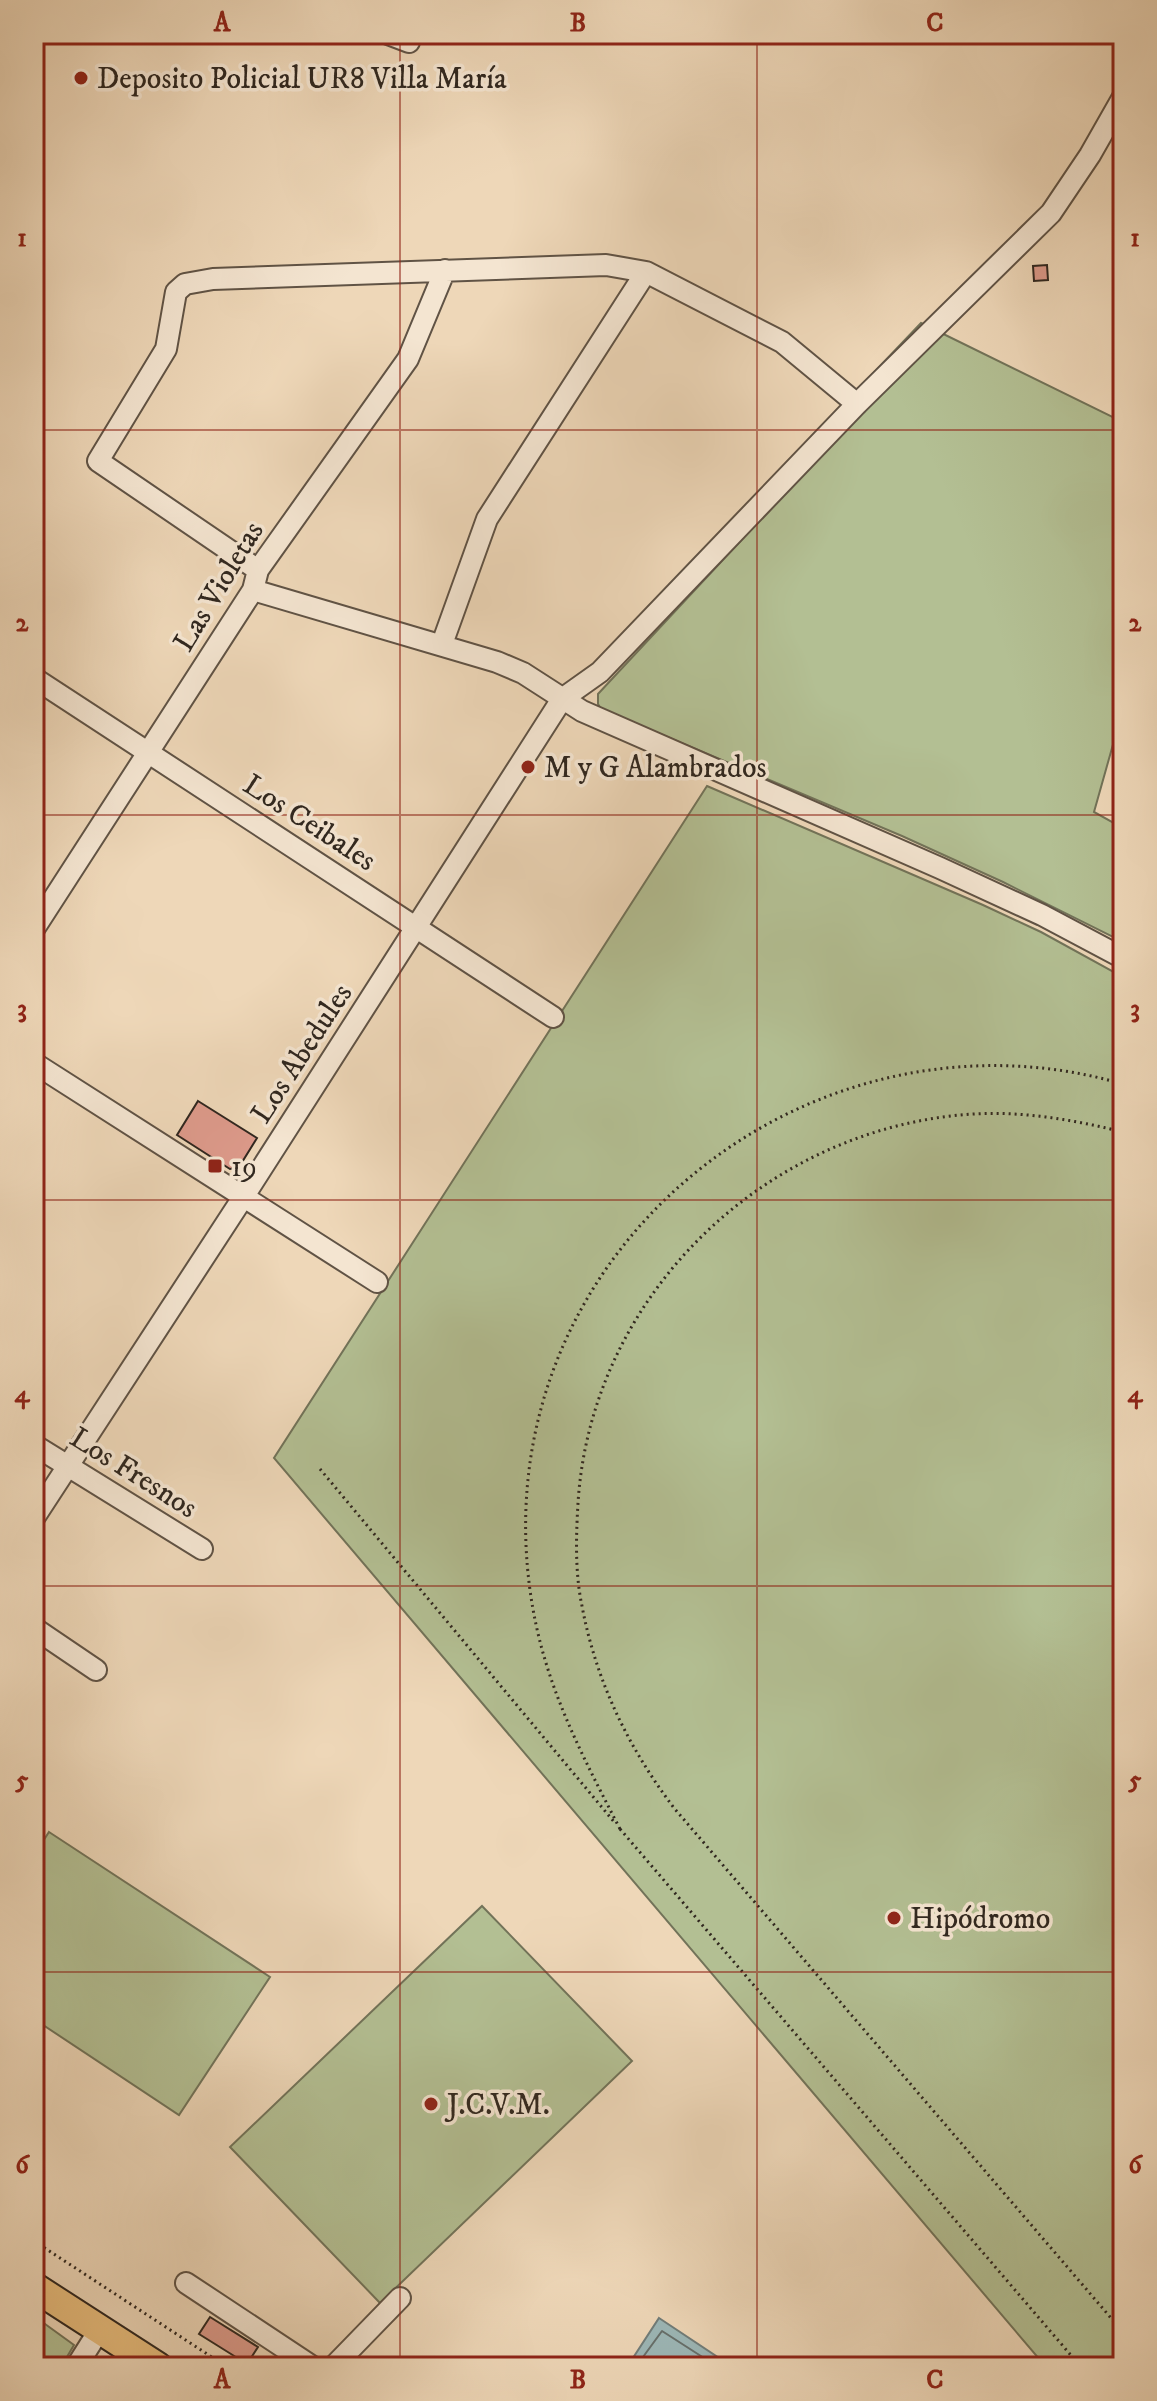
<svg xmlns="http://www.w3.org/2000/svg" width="1157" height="2401" font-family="'IM FELL DW Pica',serif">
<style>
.green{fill:#b3bf93;stroke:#727359;stroke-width:2}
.water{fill:#9cb7b7;stroke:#717d7a;stroke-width:2}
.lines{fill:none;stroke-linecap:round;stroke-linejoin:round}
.shore{stroke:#666f6b;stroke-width:2}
.building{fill:#dd9a8b;stroke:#30271f;stroke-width:2}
.minor-casing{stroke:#605345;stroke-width:24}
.highway-casing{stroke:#30271f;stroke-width:32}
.path{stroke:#30271f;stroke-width:3;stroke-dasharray:2 4;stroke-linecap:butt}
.minor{stroke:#f4e5d1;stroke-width:20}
.highway{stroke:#e7bc7c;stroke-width:28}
.grid{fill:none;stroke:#8f2418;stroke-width:2;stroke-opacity:0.55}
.poi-dot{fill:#8f2418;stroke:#f4e5d1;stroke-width:3}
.labels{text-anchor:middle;stroke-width:7;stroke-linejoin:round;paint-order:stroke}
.poi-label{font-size:30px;fill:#30271f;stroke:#f4e5d1;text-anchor:start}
.street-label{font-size:30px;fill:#30271f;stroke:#f4e5d1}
.neatline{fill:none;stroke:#8f2418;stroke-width:3}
.grid-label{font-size:26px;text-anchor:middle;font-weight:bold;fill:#8f2418}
</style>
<rect width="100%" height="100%" fill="#eed7b8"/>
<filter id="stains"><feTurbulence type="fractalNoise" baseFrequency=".0025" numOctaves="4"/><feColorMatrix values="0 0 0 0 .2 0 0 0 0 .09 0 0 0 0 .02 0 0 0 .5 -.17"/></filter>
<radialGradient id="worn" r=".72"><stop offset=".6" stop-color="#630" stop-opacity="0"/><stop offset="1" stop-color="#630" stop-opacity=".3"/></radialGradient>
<path class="green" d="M921,323l202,99v287l-29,103 29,16v114l-120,-60 -101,-46 -301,-127 -3,-5v-10l272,-292 -9,-16z
M707,786l276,119 58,27 82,45v1390h-77l-772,-909z
M49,1832l221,145 -91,138 -145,-96v-164z
M482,1906l150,155 -252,242 -150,-156z
M34,2316l40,29 -13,22h-27z"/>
<path class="water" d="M659,2318l69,46 -3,3h-85l-9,-6z"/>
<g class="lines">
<path class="shore" d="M644,2367l-1,-10 19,-26 56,36"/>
</g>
<path class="building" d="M1047,265l1,15 -14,1 -1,-15z
M198,1101l59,37 -18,29 -9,2 -53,-34z
M210,2317l48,30 -11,17 -48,-30z"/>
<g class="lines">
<defs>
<path id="minor" d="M388,34l21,8
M258,570l-160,-109 68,-112 10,-57 9,-8 28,-5 393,-14 40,7 136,70 75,62
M253,590l244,72 26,11 59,38 358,157 102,47 81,43
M442,644l45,-125 159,-247
M34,678l519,339
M34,929l219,-339 5,-20 150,-211 37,-89
M34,1063l343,219
M34,1445l168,104
M34,1518l210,-322 318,-497 38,-27 257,-268 194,-191 39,-58 33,-58
M34,1628l62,42
M186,2283l127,84
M76,2367l24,-38
M333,2367l67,-69"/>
<path id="highway" d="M34,2287l124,80"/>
</defs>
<use href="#minor" class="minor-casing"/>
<use href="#highway" class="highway-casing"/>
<path class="path" d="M1123,1132c-49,-12 -99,-21 -150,-18 -207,13 -382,181 -395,389 -2,34 -3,70 4,103 14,75 46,141 92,202l449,524
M320,1469l295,354
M620,1829c-50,-97 -89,-171 -94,-284 -13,-316 297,-548 597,-461
M620,1829l461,538
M34,2241l193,126"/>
<use href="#minor" class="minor"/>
<use href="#highway" class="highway"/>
</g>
<path class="grid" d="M400,34v2333M757,34v2333M34,430h1089M34,815h1089M34,1200h1089M34,1586h1089M34,1972h1089"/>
<g class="poi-dot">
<circle cx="81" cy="78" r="8"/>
<circle cx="528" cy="767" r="8"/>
<rect x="207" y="1158" width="16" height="16" rx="4"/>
<circle cx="894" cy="1918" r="8"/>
<circle cx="431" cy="2104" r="8"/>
</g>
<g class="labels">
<g class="poi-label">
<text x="97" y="88">Deposito Policial UR8 Villa María</text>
<text x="544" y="777">M y G Alambrados</text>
<text x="231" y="1176">19</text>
<text x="910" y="1928">Hipódromo</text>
<text x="447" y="2114">J.C.V.M.</text>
</g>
<g class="street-label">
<text transform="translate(218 586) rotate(-59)" y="10">Las Violetas</text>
<text transform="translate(310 822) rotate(33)" y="10">Los Ceibales</text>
<text transform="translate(301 1053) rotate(-57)" y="10">Los Abedules</text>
<text transform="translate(134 1472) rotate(32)" y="10">Los Fresnos</text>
</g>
</g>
<rect width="1157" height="2401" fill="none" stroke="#eed7b8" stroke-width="88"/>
<rect x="44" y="44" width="1069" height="2313" class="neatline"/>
<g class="grid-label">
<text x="222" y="31">A</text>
<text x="578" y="31">B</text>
<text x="935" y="31">C</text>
<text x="22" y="246">1</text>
<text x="1135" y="246">1</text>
<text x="22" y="631">2</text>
<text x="1135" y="631">2</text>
<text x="22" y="1017">3</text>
<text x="1135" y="1017">3</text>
<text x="22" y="1402">4</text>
<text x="1135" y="1402">4</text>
<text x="22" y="1788">5</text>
<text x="1135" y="1788">5</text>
<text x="22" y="2173">6</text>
<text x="1135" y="2173">6</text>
<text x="222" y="2388">A</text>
<text x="578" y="2388">B</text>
<text x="935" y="2388">C</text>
</g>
<rect width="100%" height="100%" filter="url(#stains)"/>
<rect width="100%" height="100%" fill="url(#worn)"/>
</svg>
